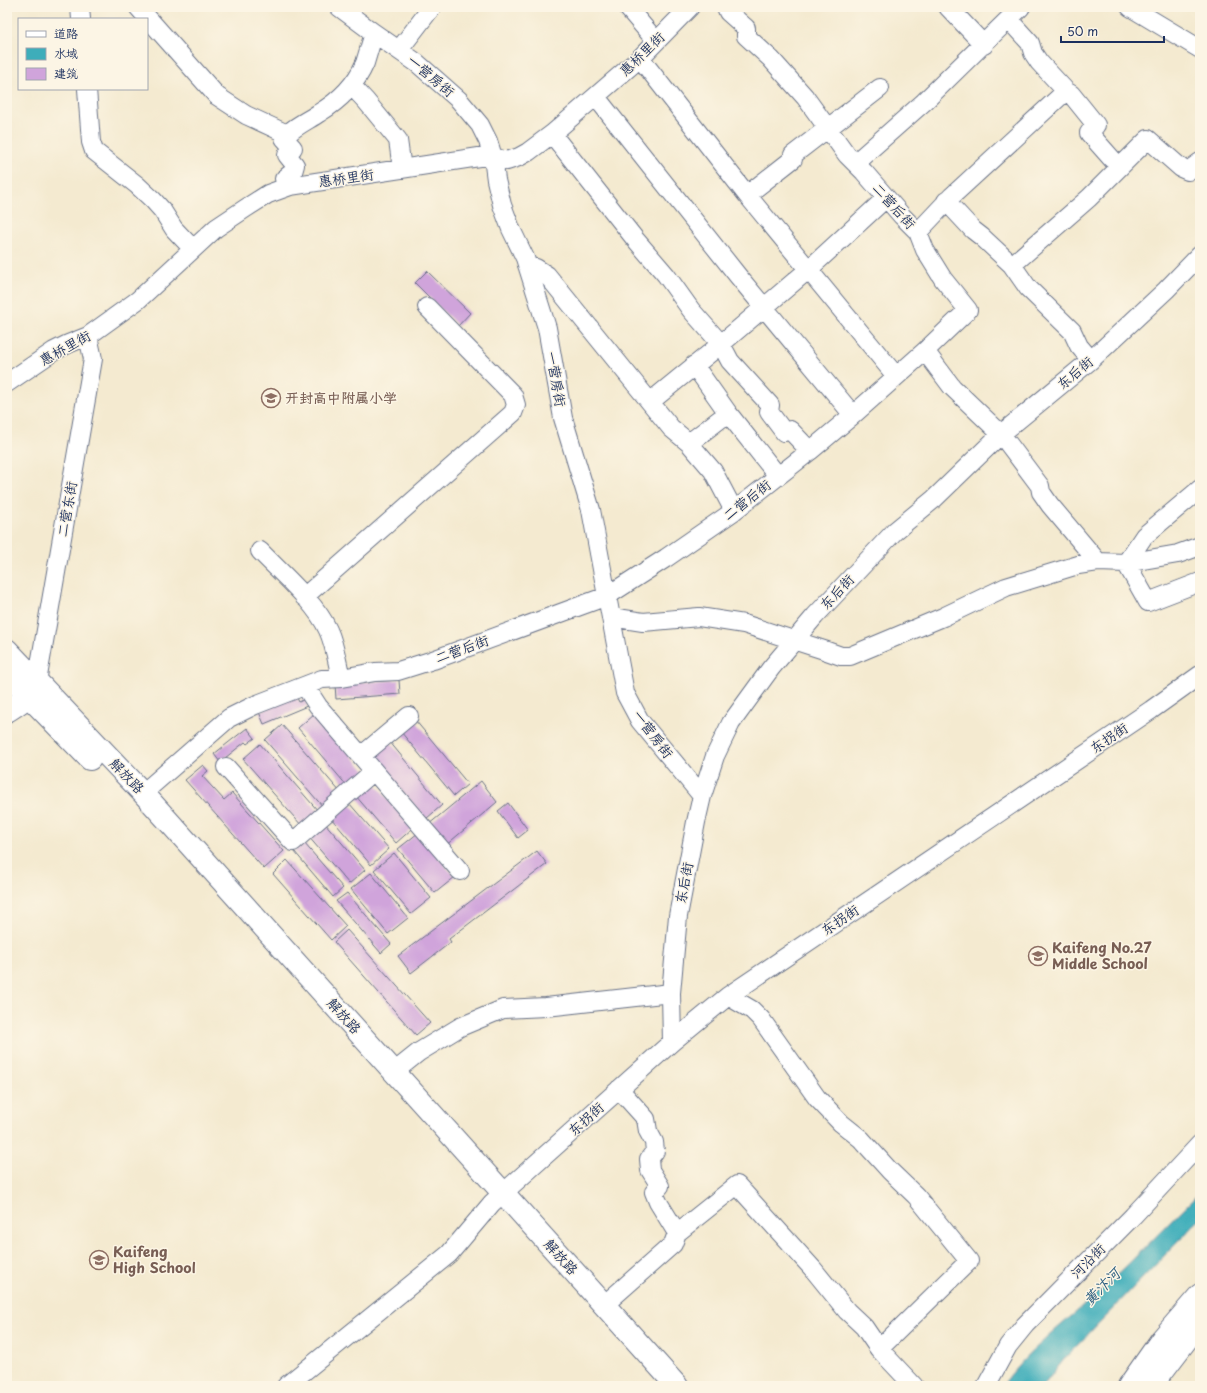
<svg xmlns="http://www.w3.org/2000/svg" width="1207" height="1393" font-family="'Playpen Sans','LXGW WenKai TC',sans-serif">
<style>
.water{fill:#3eadba;stroke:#2c6e8c}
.building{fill:#d0a4db}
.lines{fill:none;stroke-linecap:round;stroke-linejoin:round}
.minor-casing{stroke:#677086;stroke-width:20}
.major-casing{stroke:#677086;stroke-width:24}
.minor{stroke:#fff;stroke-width:18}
.major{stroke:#fff;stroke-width:22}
.labels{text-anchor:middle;stroke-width:3;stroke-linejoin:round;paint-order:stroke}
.street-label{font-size:14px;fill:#1b2f5e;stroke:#fcf5e5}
.education-label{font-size:14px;font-weight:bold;fill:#785e54;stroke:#fcf5e5;text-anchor:start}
.water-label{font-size:15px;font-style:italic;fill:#275b7e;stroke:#fcf5e5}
</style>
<rect width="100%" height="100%" fill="#fcf5e5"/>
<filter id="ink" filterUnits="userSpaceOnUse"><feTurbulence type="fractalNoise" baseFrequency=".025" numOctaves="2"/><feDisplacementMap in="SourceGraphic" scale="8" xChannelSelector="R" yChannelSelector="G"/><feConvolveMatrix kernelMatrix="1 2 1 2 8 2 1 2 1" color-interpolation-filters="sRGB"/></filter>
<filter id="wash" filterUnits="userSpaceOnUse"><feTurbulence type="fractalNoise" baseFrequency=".012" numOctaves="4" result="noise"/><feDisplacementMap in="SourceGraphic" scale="16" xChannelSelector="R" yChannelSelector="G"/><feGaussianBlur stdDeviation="0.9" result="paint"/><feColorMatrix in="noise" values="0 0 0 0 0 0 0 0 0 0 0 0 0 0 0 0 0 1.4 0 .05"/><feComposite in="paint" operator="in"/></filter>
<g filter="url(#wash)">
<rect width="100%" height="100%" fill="#f4ead0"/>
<path class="water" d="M1200,1192v27l-134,138 -23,29h-41c24,-34 59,-60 89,-87 38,-34 73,-71 109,-107z"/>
<g id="blocks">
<path class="building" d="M427,271l43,42 -12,13 -43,-43z
M399,680l1,14 -64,5 -1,-15z
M296,696l3,6 6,-3 2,7 -43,18 -5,-12z
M315,713l51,59 -18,15 -50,-59z
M415,720l53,64 -14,12 -53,-64z
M282,725l59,68 -17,15 -59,-68z
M247,728l8,10 -8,6 -2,-2 -25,20 -6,-8z
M389,741l53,64 -16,14 -54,-64z
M260,744l59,68 -17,14 -59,-67z
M203,765l5,6 -6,5 22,24 8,-7 52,58 -20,18 -79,-89z
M372,780l41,48 -17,15 -41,-48z
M481,781l16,21 -52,44 -17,-21z
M349,803l40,46 -18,16 -40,-47z
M508,803l20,27 -10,8 -20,-27z
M324,822l41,48 -16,14 -41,-48z
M418,833l37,44 -20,16 -37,-44z
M304,843l39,45 -10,9 -39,-46z
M537,851l10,13 -98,75 2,3 -40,31 -13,-17z
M394,853l37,45 -20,16 -37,-44z
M287,860l59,66 -15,14 -58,-66z
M371,873l37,45 -20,16 -37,-45z
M347,893l44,51 -10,9 -45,-52z
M347,930l83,93 -14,12 -82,-93z"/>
</g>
</g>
<g filter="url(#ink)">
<use href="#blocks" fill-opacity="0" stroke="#677086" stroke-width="1"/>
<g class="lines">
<defs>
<path id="minor" d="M80,7l1,12
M138,7l79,89 29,19 41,19
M339,7l35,26 43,30 42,37 21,25 8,16 5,16 3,23 6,25 9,24 14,29 22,70 16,90 28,92 34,183 15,28 62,75
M627,7l29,34
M948,7l36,38
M1130,7l70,42
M1009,20l21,23 3,10 6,9 27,29 5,3 25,31 -7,8 23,26 9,7
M399,50l33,-43
M640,58l107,137 149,181
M352,86l14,15 32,39 4,29
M87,89l4,53 3,9 43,34 16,15 9,10 12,19 19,20
M596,97l142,179 115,139
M552,134l83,105 31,36 25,35 30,34 9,17 40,44 -1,7 15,20 6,-2 20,21
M855,163l69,-61 97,-95
M290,186l-6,-7 9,-7 2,-7 -8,-10 6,-7 -9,-10c7,-10 25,-18 35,-25 20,-12 37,-29 46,-50 3,-10 6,-20 9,-30
M747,195l46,-36v-4l87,-67
M946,201l27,29 9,7 30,28 16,23 44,43 7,15 12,14
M918,232l34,-36 114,-105
M527,265l9,3 11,7 124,153 18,15 24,28 21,40
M1012,265l77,-67 59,-59 33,29 7,3 12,-9
M925,351l27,36 49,47 39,52 1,6 9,13 48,57
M694,365l34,48 50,63
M7,383l47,-32 14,-7 20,-8 50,-36 78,-72 30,-20 22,-14 22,-8 189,-29h14l14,4 12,-4 9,-5 24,-18 88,-76 50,-51
M650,402l71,-58 88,-75 77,-71
M689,443l39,-30
M1200,489l-56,47 -18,27 22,39 52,-20
M260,551c21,22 56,52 68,79 7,15 9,32 13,48
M304,597l209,-184 3,-8 -3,-10 -86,-88
M611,617l32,5 56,-5 45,7 80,26 17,6h9l93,-39 63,-30 72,-22 20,-3 28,1 52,-9 22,-8
M37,682l56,-323 -5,-23
M305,686l13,20 142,165
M361,756l48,-40
M226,767l67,75 81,-71
M143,793l86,-75 26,-13 67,-26 19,-1 34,-6 23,-1 35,-11 174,-64 59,-38 68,-47 76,-60 43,-36 72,-64 43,-41 -25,-31 -18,-29 -7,-18 -16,-16 -38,-44 -17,-17 -42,-58 -34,-38 -25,-23v-8l-18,-16 -2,-5
M728,996l24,14 9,9 56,79 24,25 20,16 29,32 26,25 53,65 -90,88 35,37
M672,1042l-1,-49 7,-77 18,-94 6,-26 13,-40 16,-33 40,-55 44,-52 80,-85 39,-32 67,-65 90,-74 75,-70 34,-35
M394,1072l25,-20 41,-25 43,-18 43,-2 125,-14
M619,1089l27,30 2,12 6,11 1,9 -6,8 1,11 10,16 -6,6 4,10 19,31
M604,1305l69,-61 4,-11 60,-48 76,84 34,42 17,16 15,22
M286,1386l163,-132 43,-51 180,-161 56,-46 423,-286 49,-35
M986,1386l22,-40 17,-21 108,-109 67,-72"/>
<path id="major" d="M7,650l136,143 534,593
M7,674l83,85
M7,711c11,-7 23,-14 29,-26
M1129,1386l33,-47 38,-44
M1151,1386l49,-64"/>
</defs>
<use href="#minor" class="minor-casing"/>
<use href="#major" class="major-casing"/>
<use href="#minor" class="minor"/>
<use href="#major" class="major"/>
</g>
</g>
<defs>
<symbol id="school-ring" viewBox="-11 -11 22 22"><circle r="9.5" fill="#fcf5e5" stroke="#8d6e63" stroke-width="1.5"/><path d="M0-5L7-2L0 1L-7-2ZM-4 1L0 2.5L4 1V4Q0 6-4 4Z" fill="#8d6e63"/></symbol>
</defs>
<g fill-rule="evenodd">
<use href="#school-ring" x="260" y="387" width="22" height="22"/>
<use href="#school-ring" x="1027" y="945" width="22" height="22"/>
<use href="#school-ring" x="88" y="1249" width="22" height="22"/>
</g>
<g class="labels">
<g class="street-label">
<text transform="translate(642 54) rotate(-44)" y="5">惠桥里街</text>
<text transform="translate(431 76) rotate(40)" y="5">一营房街</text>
<text transform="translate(346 178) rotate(-8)" y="5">惠桥里街</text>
<text transform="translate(894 206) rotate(48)" y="5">二营后街</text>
<text transform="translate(65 348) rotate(-29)" y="5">惠桥里街</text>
<text transform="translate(1075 373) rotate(-40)" y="5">东后街</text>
<text transform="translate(556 379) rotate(80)" y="5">一营房街</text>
<text transform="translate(747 500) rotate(-38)" y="5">二营后街</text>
<text transform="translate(67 509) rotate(-80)" y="5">二营东街</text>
<text transform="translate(837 592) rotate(-47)" y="5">东后街</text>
<text transform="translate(462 649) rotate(-20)" y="5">二营后街</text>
<text transform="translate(653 734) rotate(53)" y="5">一营房街</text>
<text transform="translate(1109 738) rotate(-34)" y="5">东拐街</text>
<text transform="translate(127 776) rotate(46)" y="5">解放路</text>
<text transform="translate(684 883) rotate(-79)" y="5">东后街</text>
<text transform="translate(840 920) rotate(-34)" y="5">东拐街</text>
<text transform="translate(344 1016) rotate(48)" y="5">解放路</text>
<text transform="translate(586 1119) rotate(-42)" y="5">东拐街</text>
<text transform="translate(561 1257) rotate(48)" y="5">解放路</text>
<text transform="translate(1088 1261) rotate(-45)" y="5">河沿街</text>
</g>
<g class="education-label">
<text x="285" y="403">开封高中附属小学</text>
<text x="1052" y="953">Kaifeng No.27<tspan x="1052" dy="16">Middle School</tspan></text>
<text x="113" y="1257">Kaifeng<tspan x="113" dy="16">High School</tspan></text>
</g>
<g class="water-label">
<text transform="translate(1102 1287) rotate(-45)" y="5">黄汴河</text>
</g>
</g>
<rect width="1207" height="1393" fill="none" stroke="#fcf5e5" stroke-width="24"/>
<rect x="18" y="18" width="130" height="72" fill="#fcf5e5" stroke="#a2a6af"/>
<rect x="26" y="31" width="20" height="6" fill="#ffffff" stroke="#a2a6af"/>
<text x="54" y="38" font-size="12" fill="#1b2f5e">道路</text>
<rect x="26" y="48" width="20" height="12" fill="#3eadba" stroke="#a2a6af"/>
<text x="54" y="58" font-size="12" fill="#1b2f5e">水域</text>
<rect x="26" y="68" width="20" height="12" fill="#d0a4db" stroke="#a2a6af"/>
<text x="54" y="78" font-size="12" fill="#1b2f5e">建筑</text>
<path d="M1061 36v6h103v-6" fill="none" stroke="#1b2f5e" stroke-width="2"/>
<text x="1067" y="36" font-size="12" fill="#1b2f5e" stroke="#fcf5e5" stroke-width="3" paint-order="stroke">50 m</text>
</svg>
